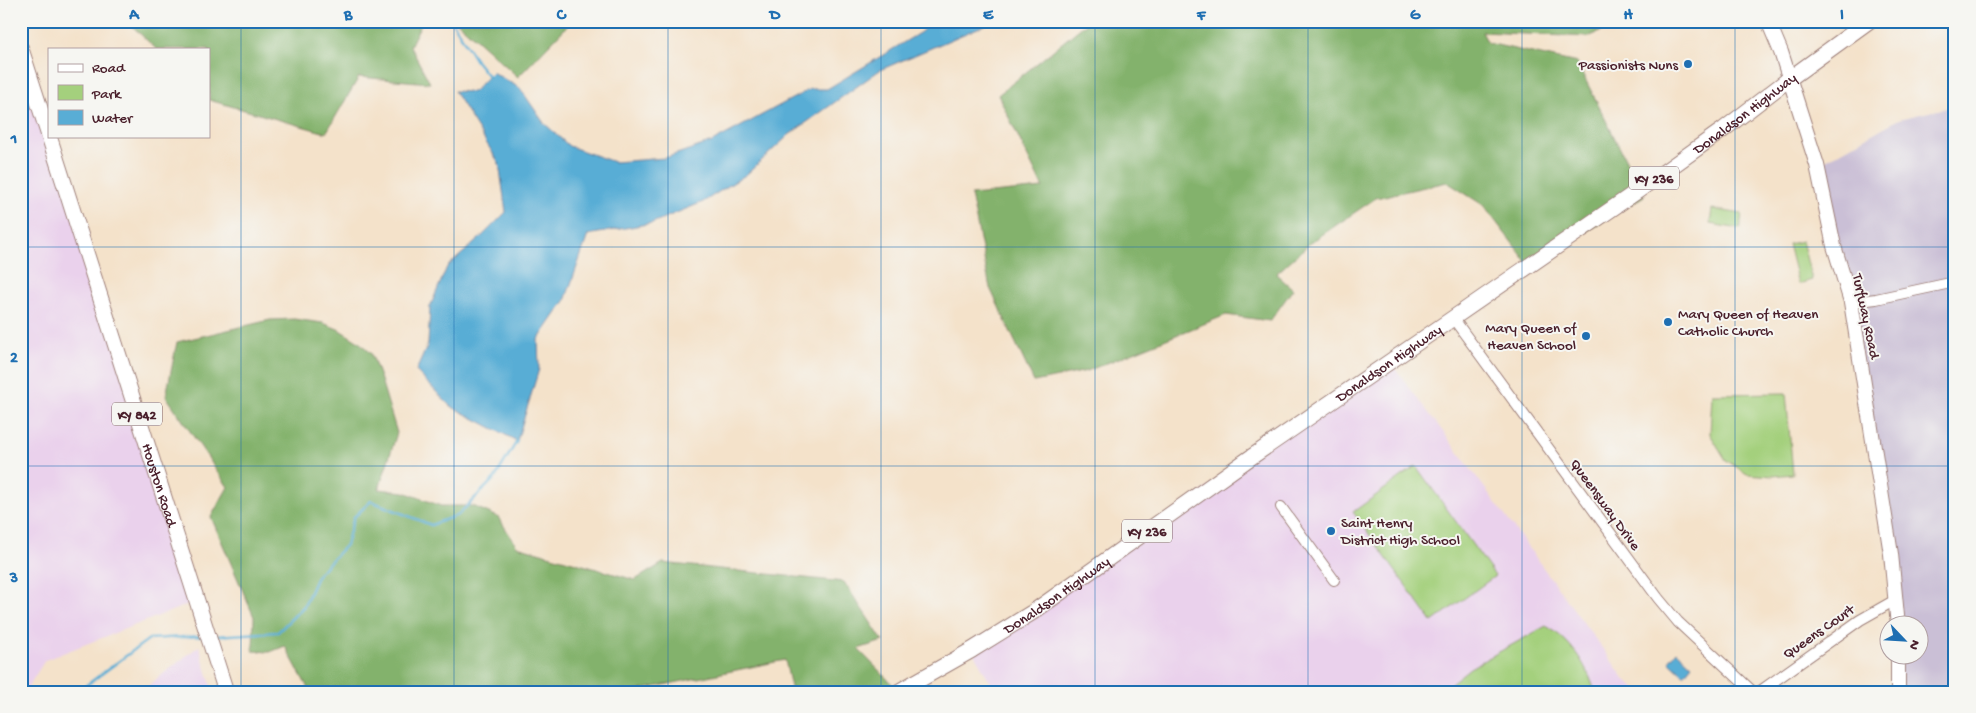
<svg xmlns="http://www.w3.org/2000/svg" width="1976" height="713" font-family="'Gochi Hand',sans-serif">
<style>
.built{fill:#ead1ec}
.industrial{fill:#cabfd6}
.green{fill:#a4d07d;stroke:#777854}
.forest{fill:#83b26c;stroke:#66684c}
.water{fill:#59add5;stroke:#526680}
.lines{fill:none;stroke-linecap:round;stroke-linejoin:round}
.stream{stroke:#59add5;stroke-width:2.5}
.street-casing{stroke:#9f807a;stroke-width:12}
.secondary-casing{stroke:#9f807a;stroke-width:16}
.primary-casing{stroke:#9f807a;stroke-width:17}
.street{stroke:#fff;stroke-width:10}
.secondary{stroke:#fff;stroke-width:14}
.primary{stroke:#fff;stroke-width:15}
.grid{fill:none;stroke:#1f6fb2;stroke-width:1;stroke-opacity:0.55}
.poi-dot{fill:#1f6fb2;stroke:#f6f6f2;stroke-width:2}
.labels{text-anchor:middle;stroke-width:4;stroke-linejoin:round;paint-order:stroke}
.shield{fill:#f6f6f2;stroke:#7e6067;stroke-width:1}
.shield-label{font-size:14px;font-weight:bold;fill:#4a1f2b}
.poi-label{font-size:15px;fill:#4a1f2b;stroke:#f6f6f2;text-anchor:end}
.street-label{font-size:15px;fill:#4a1f2b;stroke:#f6f6f2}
.neatline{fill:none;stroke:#1f6fb2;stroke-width:2}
.grid-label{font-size:16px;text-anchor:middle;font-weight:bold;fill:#1f6fb2}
</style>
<rect width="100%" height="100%" fill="#f6f6f2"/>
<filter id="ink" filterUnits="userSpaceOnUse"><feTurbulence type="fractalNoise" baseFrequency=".02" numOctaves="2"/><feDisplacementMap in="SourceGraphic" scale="10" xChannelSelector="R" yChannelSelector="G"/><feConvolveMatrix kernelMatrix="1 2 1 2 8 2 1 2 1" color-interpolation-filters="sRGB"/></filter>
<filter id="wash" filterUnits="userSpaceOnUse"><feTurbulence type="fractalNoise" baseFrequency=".0096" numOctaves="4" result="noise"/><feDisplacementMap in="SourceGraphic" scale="20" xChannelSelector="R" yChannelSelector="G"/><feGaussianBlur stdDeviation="1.12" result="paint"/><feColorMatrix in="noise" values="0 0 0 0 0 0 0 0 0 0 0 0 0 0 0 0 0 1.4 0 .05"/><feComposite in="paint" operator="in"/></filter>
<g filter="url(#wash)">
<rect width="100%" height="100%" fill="#f4e2ca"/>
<path class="built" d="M21,49l176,552 -152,59 -20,32h-4z
M1390,362l72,95 162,221 15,14h-643l-24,-42z
M199,646l14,46h-73z"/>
<path class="industrial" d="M1955,106v586h-57v-36h20v-30l-20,-1 -47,-323 -34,-137 82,-46z"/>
<path class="green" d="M1712,209l30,5 -2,15 -30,-5z
M1802,241l10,39 -14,4 -10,-40z
M1786,393l7,81 -20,2 -26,-2 -21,-14 -16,-26 2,-40z
M1416,466l79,110 -63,46 -79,-110z
M1546,626c25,14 41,39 49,66h-155l30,-24z"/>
<path class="forest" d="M127,21h304l-9,1 -12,24 20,37 -71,-6 -33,56 -117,-33v-51h-53z
M456,21h116l-54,56z
M1089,21h531l1,2 -33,14 -106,-5 6,11 89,20 67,133 -114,70 -47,-61 -36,-23 -71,16 -66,45 -34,31 17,15 -23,32 -44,-6 -139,56 -53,11 -44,-94 -19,-93 72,-7 -45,-93z
M294,319l29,4 15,6 21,13 12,11 10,27 16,53 -18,56 25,3 37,14h32l25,11 19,29 118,34 28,-17 181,19 39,59 -25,8 39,40v3h-105l-7,-32 -155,32h-320l-25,-46 -15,6 -17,-1 1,-34 -43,-100 17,-30 -62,-91 11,-54 93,-22z"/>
<path class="water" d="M931,21h63l-114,49 -91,65 -42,39 -44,28 -51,21 -64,12 -23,66 -27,39 1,29 -22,72 -67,-35 -34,-35 12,-27 2,-37 17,-40 33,-29 26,-26 -7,-49 -45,-72 19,1 19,-20 28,16 24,35 25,23 45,16 51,-4 47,-16 98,-53h17l94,-57z
M1677,651l15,14 -8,10 -15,-14z"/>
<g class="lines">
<path class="stream" d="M452,21l24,40 12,15
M214,636l64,-4 26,-26 14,-32 28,-29 8,-28 17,-16 60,24 27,-10 37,-37 22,-37
M77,692l72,-53 54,-3"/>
</g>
</g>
<g filter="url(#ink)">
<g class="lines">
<defs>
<path id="street" d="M1851,302l25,-3 79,-17
M1453,318l205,280 20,24 75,70
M1281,507l53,73
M1759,692l101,-72 37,-21"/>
<path id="secondary" d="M1768,21l13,31 36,113 17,81 17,56 40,252 7,72
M1898,692v-36"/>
<g id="primary">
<path d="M21,49l28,87"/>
<path id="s1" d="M49,136l177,556"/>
<path id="s2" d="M898,692l74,-42 61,-38 214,-152 392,-270 85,-61 65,-50 80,-58"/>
</g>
</defs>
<use href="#street" class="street-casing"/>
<use href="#secondary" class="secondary-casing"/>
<use href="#primary" class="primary-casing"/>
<use href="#street" class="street"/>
<use href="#secondary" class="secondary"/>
<use href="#primary" class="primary"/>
</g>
</g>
<path class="grid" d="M241,21v671M454,21v671M668,21v671M881,21v671M1095,21v671M1308,21v671M1522,21v671M1735,21v671M21,247h1934M21,466h1934"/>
<g class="poi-dot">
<circle cx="1688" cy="64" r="5"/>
<circle cx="1668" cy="322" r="5"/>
<circle cx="1586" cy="336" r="5"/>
<circle cx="1331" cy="531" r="5"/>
</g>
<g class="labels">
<g class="shield">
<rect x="1629" y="166.5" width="50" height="23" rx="4"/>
<rect x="112" y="402.5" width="50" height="23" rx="4"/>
<rect x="1122" y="519.5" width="50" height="23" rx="4"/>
</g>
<g class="shield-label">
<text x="1654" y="183">KY 236</text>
<text x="137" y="419">KY 842</text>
<text x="1147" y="536">KY 236</text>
</g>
<g class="poi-label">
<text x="1678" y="69">Passionists Nuns</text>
<text x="1678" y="318" text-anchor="start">Mary Queen of Heaven<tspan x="1678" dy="17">Catholic Church</tspan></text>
<text x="1576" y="332">Mary Queen of<tspan x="1576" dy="17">Heaven School</tspan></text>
<text x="1341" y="527" text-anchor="start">Saint Henry<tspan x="1341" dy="17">District High School</tspan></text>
</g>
<g class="street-label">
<text dy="5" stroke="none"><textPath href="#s2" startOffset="1026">Donaldson Highway</textPath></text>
<text transform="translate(1867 316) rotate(78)" y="5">Turfway Road</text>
<text dy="5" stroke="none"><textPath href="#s2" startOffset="591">Donaldson Highway</textPath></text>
<text dy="5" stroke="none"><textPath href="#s1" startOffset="366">Houston Road</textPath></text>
<text transform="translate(1606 504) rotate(54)" y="5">Queensway Drive</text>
<text dy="5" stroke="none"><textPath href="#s2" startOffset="186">Donaldson Highway</textPath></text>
<text transform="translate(1818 631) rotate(-35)" y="5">Queens Court</text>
</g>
</g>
<rect width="1976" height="713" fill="none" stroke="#f6f6f2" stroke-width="55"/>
<rect x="48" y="48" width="162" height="90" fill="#f6f6f2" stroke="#b1a0a2"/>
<rect x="58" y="64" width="25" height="8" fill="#ffffff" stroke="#b1a0a2"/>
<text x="92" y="72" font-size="15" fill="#4a1f2b">Road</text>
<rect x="58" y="85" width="25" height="15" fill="#a4d07d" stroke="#b1a0a2"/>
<text x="92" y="98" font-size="15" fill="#4a1f2b">Park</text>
<rect x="58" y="110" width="25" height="15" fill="#59add5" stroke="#b1a0a2"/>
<text x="92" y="122" font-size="15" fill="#4a1f2b">Water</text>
<g transform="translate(1904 640) rotate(115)"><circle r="24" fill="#f6f6f2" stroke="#b1a0a2"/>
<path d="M0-4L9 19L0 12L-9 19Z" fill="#1f6fb2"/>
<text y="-8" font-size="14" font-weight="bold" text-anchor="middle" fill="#4a1f2b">N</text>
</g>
<rect x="28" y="28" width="1920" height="658" class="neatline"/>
<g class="grid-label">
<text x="134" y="19">A</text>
<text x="348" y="19">B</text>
<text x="561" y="19">C</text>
<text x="775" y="19">D</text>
<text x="988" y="19">E</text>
<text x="1201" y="19">F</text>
<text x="1415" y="19">G</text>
<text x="1628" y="19">H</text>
<text x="1842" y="19">I</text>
<text x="14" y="143">1</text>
<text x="14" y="362">2</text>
<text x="14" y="582">3</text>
</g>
</svg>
